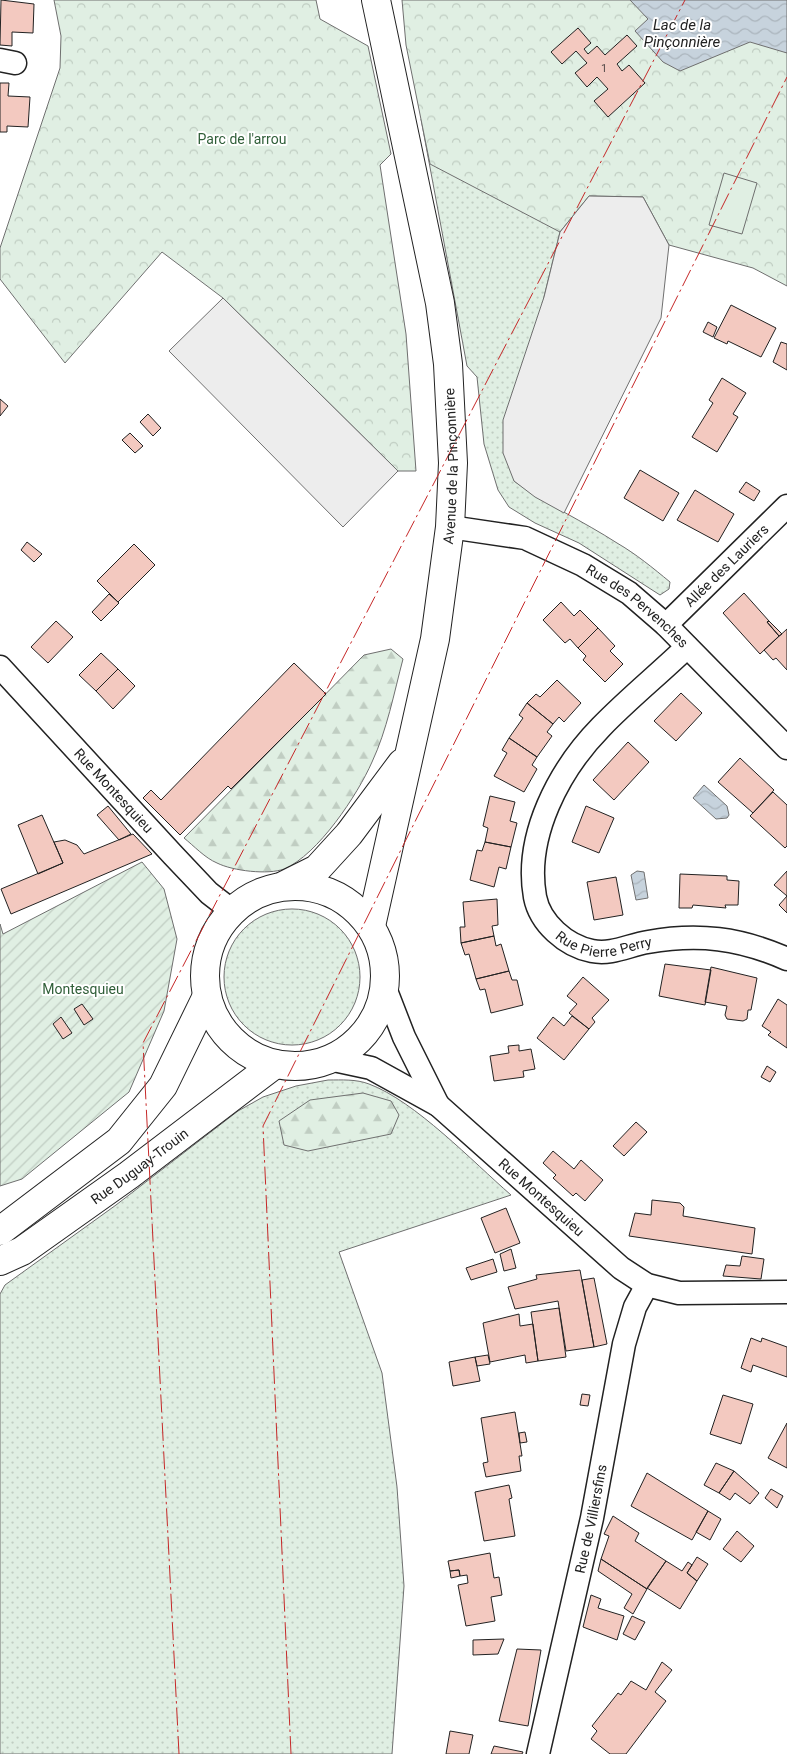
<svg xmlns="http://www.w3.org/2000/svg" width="787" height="1754" font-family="Roboto,sans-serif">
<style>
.grass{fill:url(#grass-dots);stroke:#6f6f6f}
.forest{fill:url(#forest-firs);stroke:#6f6f6f}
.park{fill:url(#park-crowns);stroke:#6f6f6f}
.garden{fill:url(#garden-furrows);stroke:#6f6f6f}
.pitch{fill:#e0efe3;stroke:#6f6f6f}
.parking{fill:#ededed;stroke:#6f6f6f}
.water{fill:url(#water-waves);stroke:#6f6f6f}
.building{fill:#f3c9c0;stroke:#222}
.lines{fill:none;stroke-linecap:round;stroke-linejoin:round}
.street-casing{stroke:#222;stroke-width:25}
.secondary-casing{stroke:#222;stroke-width:30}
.street{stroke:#fff;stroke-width:22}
.secondary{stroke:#fff;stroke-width:28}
.power{stroke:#c62828;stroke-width:1;stroke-dasharray:18 4 2.5 4;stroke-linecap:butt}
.labels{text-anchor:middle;stroke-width:4;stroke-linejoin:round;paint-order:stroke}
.number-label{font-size:11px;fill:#564c4a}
.park-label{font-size:14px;fill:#2f5e38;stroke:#fff}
.street-label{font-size:14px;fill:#222;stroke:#fff}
.water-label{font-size:15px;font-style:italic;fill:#222;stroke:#fff}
</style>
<defs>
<pattern id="grass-dots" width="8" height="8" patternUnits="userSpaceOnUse" patternTransform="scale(1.25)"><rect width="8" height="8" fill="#e0efe3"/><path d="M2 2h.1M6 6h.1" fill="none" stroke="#c0cdc2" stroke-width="1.8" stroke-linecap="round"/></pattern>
<pattern id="forest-firs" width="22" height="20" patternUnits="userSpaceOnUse" patternTransform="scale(1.25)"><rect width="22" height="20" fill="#e0efe3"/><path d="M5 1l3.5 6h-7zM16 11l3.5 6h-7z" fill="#c0cdc2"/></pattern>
<pattern id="park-crowns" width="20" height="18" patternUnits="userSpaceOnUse" patternTransform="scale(1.25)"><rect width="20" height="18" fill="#e0efe3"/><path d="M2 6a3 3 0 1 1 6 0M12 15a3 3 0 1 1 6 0" fill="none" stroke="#c0cdc2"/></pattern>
<pattern id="garden-furrows" width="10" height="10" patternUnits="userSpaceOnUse" patternTransform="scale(1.25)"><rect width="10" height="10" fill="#e0efe3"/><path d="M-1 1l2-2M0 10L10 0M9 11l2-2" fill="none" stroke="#c0cdc2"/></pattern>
<pattern id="water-waves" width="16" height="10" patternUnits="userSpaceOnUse" patternTransform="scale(1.25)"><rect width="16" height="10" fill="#c7d3dd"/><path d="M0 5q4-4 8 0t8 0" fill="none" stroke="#abb5bd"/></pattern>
</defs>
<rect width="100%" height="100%" fill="#fff"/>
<path class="grass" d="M421,119l194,77h-26l-29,36 -16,65 -30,184c33,24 69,40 103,62 19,11 36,25 53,39l-1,7 -9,6 -81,-52 -44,-20 -26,-16 -11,-17 -14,-46 -7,-67 -10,-11z
M224 977a68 68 0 1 1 136 0a68 68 0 1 1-136 0Z
M328,1080c14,0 28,-1 41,4 46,17 104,78 142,111l-172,57 43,121 15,114 7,99 -12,168h-392v-460l5,-9 111,-80 122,-94 25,-14 33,-11z"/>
<path class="forest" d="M391,649l12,10c-9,34 -16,71 -31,103 -14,32 -54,93 -88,107 -16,6 -51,2 -67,-6 -12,-5 -23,-17 -33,-25l180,-183z
M363,1093l28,8 8,14 -8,19 -83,17 -24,-6 -5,-24 31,-21z"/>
<path class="park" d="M54,0h262l4,19 48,27 23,108 -11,11 26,169 10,137h-18l-175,-173 -61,-46 -97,111 -65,-84v-31l60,-180 1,-32z
M402,0h385v286l-34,-18 -84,-23 -26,-48 -54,-1 -29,36 -130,-68 -24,-119z"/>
<path class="garden" d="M142,862l22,27 13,50 -13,72 -35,81 -107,87 -22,7v-262l3,10z"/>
<path class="pitch" d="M724,173l33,10 -15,51 -33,-9z"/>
<path class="parking" d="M589,196l54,1 26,48 -8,73 -97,195 -29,-16 -21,-16 -11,-28v-33l41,-123 16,-65z
M223,298l175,173 -55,56 -174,-176z"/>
<path class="water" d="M630,0h157v53l-37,-11 -70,29 -17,-9 -28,-31 13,-12z
M704,785l23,21 2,9 -2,3 -11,1 -23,-21z
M637,871l7,1 4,26 -12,2 -5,-25z"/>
<path class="building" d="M1,0l33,4 -1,29 -21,-1v14l-12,-1z
M578,28l13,15 -7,6 4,5 9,-8 8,9 22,-20 10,11 -20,18 5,7 7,-6 16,18 -37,34 -14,-16 14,-12 -11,-12 -10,10 -12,-14 12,-10 -11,-12 -14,13 -11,-12z
M0,83h9l-1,13 22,1 -2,30 -21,-1v6h-7z
M731,305l45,23 -15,29 -33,-16 -1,3 -13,-6z
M708,322l9,5 -4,10 -10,-5z
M781,342l6,2v26l-14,-8z
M722,378l24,15 -13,21 5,3 -21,35 -25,-15 21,-34 -4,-3z
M0,399l8,7 -8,10z
M148,414l13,14 -8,8 -13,-14z
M130,433l13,13 -8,7 -13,-13z
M640,470l39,23 -16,28 -39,-23z
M746,482l14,9 -6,10 -15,-9z
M695,490l39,24 -16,28 -41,-22z
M27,542l15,12 -8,8 -13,-12z
M134,544l21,21 -37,37 -21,-21z
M744,593l25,28 -2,1 12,14 -19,18 -37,-41z
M109,594l10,9 -18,18 -9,-9z
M561,602l13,14 6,-6 18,18 -20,20 -8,-9 -5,4 -22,-23z
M56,621l17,16 -25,26 -17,-16z
M769,621l13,13 -3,2 -12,-14z
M598,628l17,18 -5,5 13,13 -18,18 -22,-22 3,-4 -8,-8z
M787,629v41l-11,-12 -3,2 -9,-10z
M101,653l17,16 -22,22 -17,-16z
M294,663l32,31 -95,95 -3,-3 -48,49 -37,-37 8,-8 10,10z
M118,669l17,17 -22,23 -17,-18z
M557,680l24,23 -17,19 -5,-5 -6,7 -26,-21 9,-9 4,3z
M681,693l21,20 -26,28 -22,-20z
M527,703l26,21 -6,8 5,4 -15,21 -28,-19 14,-20 -4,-3z
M509,738l28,19 -5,8 5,4 -13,23 -30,-16 13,-23 -5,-3z
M628,742l21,20 -35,38 -21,-20z
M740,758l34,32 -21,23 -35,-31z
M773,792l14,13v41l-2,2 -35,-32z
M490,796l25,6 -5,19 7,2 -6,24 -26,-5 3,-14 -5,-2z
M108,806l23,28 -12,6 -22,-25z
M586,806l28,12 -15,35 -27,-11z
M42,815l21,48 -25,11 -20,-49z
M133,834l19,20 -141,60 -10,-25 62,-26 -9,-21 11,-2 12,5 7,9z
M485,842l26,5 -5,22 -7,-2 -5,20 -24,-7 7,-30 5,1z
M787,871v25l-13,-11z
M680,874l47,2v4l12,1 -1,24h-13l1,3 -33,-3 -1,3h-13z
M616,877l7,38 -29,5 -7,-38z
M787,896v17l-8,-8z
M497,899l1,26 -6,1 2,10 -33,7 -1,-16h5l-2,-25z
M494,936l2,10 5,-2 8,27 -33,8 -7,-25 -4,1 -4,-12z
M665,964l46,6 -6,35 -46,-9z
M711,967l46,11 -6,32h-3l-1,9 -4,2 -16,-2 -2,-4 2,-9 -22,-4z
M509,971l3,9h5l6,25 -32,8 -6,-24 -5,1 -4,-11z
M583,977l26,23 -17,18 3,4 -6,7 -20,-16 8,-9 -10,-8z
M778,999l9,6v43l-19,-13 3,-3 -9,-6z
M82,1004l11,15 -9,6 -10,-16z
M572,1016l17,13 -25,31 -27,-22 16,-21 11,9z
M61,1017l11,16 -9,6 -10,-15z
M519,1045v6l12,-2 4,20 -12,2 1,6 -30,4 -4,-25 19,-3 -1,-7z
M767,1066l9,6 -6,10 -9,-5z
M636,1122l11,10 -23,24 -11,-10z
M553,1151l21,18 7,-9 22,20 -18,21 -9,-8 -3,3 -20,-18 3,-3 -13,-12z
M652,1200l28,3 4,4 -1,9 72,12 -3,26 -123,-18 6,-23 16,2z
M506,1208l14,35 -25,10 -14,-35z
M511,1249l5,19 -12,3 -4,-17z
M742,1256l22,3 -3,20 -38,-3 3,-11 14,1z
M493,1259l4,13 -26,8 -5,-12z
M580,1270l14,77 -28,4 -8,-50 -43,8 -7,-22 29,-8 -1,-4z
M594,1278l13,66 -13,3 -12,-67z
M559,1308l7,49 -28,4 -7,-49z
M519,1314l1,12 13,-2 5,37 -12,2 -1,-8 -35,7 -7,-39z
M751,1338l10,4 1,-4 25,9v30l-34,-12 -2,7 -10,-4z
M488,1355l2,9 -13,2 -2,-9z
M475,1357l5,24 -27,5 -4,-24z
M582,1394l8,1 -2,11 -8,-1z
M723,1395l30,9 -12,40 -31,-10z
M515,1412l7,44h-3l2,15 -35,6 -3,-14 5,-1 -7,-44z
M787,1423v45l-19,-10z
M525,1432l2,10 -7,1 -1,-10z
M716,1463l18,8 -15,22 -15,-8z
M734,1471l25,22 -9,11 -15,-11 -5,7 -11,-7z
M647,1473l61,38 -16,29 -61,-34z
M509,1485l3,13 -3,1 6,37 -31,5 -9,-49z
M771,1489l12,7 -6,12 -12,-10z
M708,1511l13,8 -11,21 -14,-8z
M613,1516l26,17 -4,8 31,20 -19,28 -46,-30 8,-23 -5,-2z
M737,1531l17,15 -13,16 -18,-13z
M490,1553l4,25 5,-1 3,18 -11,2 4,24 -29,5 -8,-41 10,-2 -1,-8 -7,1 -1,-6 -9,1 -2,-10z
M697,1557l11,7 -11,17 -10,-8z
M601,1559l46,30 -14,25 -9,-6 8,-14 -34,-23z
M666,1561l16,10 6,-9 4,3 -5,8 10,8 -17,28 -33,-21z
M459,1570l1,6 -9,2 -1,-7z
M591,1595l10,4 -3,9 26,8 -7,24 -34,-13z
M632,1616l13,6 -10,18 -12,-6z
M504,1639l-6,15 -25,1v-15z
M517,1649l24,1 -13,76 -29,-5z
M662,1662l10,8 -17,22 11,9 -40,53h-16l-19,-15 6,-8 -5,-5 26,-33 3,2 10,-14 15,9z
M450,1731l23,4 -4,19h-23z
M494,1746l29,6 -1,2h-31z"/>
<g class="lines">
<defs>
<g id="street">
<path d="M0,60l15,3"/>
<path id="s1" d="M450,527l75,11 58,27 46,28 37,32 121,123"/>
<path id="s2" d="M666,625l121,-119"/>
<path id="s3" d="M687,647c-28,27 -59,52 -86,80 -42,43 -77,109 -66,170 5,26 31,49 57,54 20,4 37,-6 56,-9 50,-9 92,-4 139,17"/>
<path id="s4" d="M0,667l173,188 36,38 22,17"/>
<path d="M385,988l19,49 34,68"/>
<path id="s5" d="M329,1059l42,9 67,37 183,163 26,17 32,8 108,-1"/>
<path id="s6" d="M538,1754l54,-236 32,-174 11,-37 12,-22"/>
</g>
<g id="secondary">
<path d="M285,885l32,-16 32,-35 53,-71"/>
<circle cx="295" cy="976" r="90"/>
<path id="s7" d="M371,926l64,-287 15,-112 3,-64 -5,-99 -8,-61 -64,-303"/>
<path d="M0,1231l119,-90 44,-55 44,-90"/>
<path id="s8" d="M0,1261l22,-10 107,-76 146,-111"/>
</g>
</defs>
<use href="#street" class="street-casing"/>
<use href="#secondary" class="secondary-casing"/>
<use href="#street" class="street"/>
<use href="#secondary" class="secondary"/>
<path class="power" d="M179,1754l-36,-711 542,-1043
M291,1754l-28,-628 524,-1049"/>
</g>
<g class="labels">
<g class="number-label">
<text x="604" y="72">1</text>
</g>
<g class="park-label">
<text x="242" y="144">Parc de l'arrou</text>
<text x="83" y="994">Montesquieu</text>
</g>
<g class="street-label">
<text dy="5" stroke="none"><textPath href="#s7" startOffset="468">Avenue de la Pinçonnière</textPath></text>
<text dy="5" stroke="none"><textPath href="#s2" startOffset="85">Allée des Lauriers</textPath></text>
<text dy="5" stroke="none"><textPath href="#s1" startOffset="208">Rue des Pervenches</textPath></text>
<text dy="5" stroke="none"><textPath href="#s4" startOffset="168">Rue Montesquieu</textPath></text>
<text dy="5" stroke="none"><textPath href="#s3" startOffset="400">Rue Pierre Perry</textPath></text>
<text dy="5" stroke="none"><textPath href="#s8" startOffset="169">Rue Duguay-Trouin</textPath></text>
<text dy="5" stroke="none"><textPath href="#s5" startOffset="258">Rue Montesquieu</textPath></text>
<text dy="5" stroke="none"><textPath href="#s6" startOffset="241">Rue de Villiersfins</textPath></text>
</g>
<g class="water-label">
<text x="682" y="30">Lac de la<tspan x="682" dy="17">Pinçonnière</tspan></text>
</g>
</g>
</svg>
